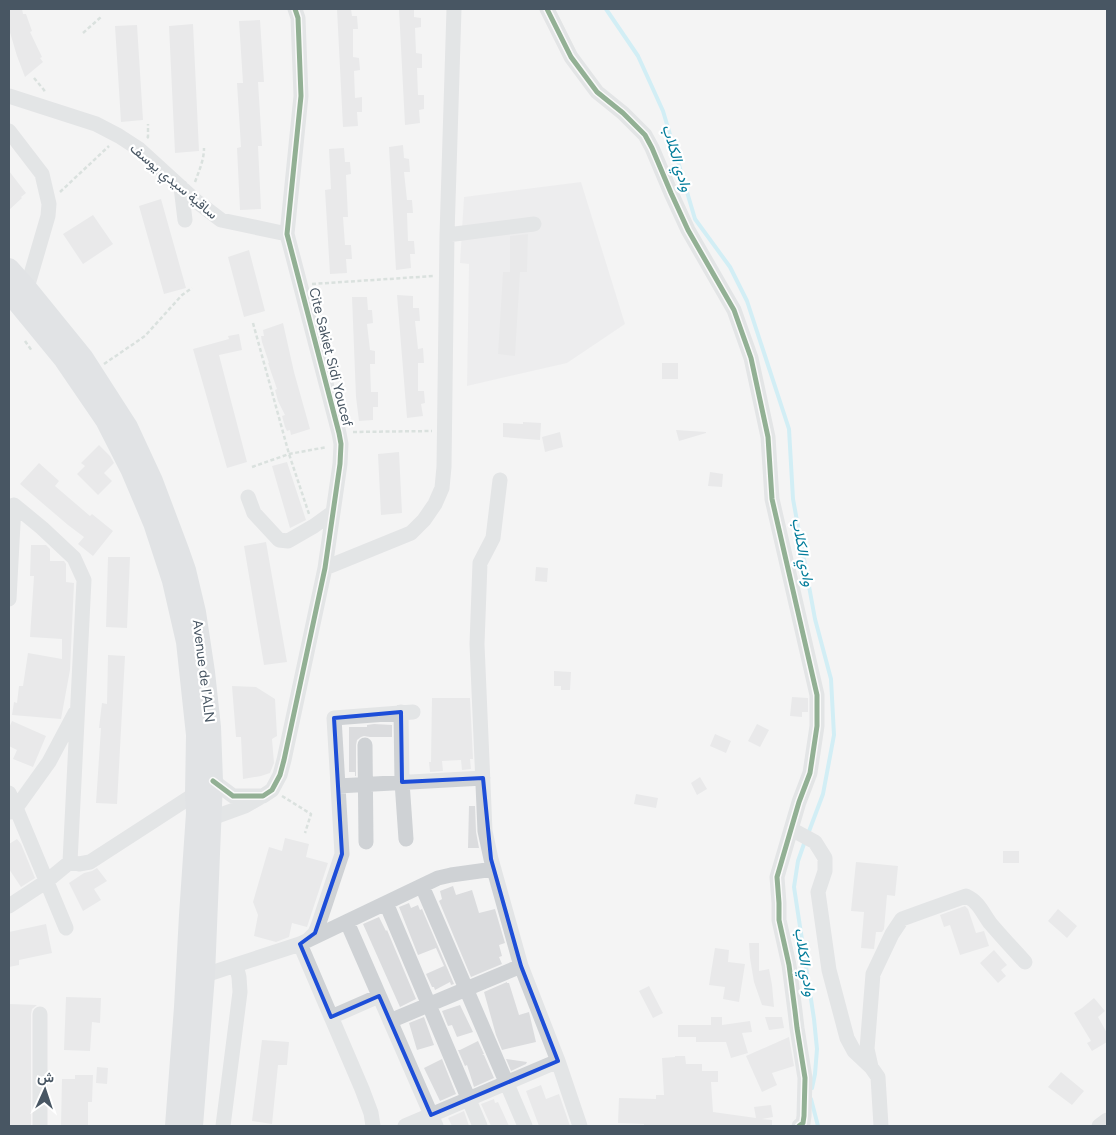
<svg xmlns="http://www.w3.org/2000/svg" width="1116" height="1135" font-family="Figtree,Vazirmatn,sans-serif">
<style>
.education{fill:#e5e5e7}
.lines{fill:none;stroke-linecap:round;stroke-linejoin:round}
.stream{stroke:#a8e7f6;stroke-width:4}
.building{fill:#dbdcde}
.path{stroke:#bbcac4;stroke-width:2.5;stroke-dasharray:4 2.5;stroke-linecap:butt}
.minor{stroke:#cfd2d5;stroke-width:15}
.major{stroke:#cacfd3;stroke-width:20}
.cycleway-casing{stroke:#fff;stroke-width:8}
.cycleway{stroke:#1b5e20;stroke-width:5}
.marked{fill:none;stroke:#1d4ed8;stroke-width:4;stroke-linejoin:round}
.labels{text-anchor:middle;stroke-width:4.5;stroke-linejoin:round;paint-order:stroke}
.street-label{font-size:14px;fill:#485663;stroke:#fff}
.water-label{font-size:15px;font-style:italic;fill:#037d9b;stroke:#fff}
</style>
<rect width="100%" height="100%" fill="#f4f4f4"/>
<path class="education" d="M581,182l44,142 -58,39 -100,23 2,-122 -9,-1 4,-66z"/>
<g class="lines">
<path class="stream" d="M606,9l32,47 25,55 32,108 35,48 17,34 42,128 4,70 22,120 16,60 3,56 -11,59 -15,40
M805,841l-7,20 -4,26 20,132 3,30 -2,25 -3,14
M811,1099l7,27"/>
</g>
<path class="building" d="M9,9h13l1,5h3l6,17 -2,1 12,25 -2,1 3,4 -18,15 -8,-21 -8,-27z
M337,9h14l1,7h5l1,13h-5v28l6,1 1,12 -6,1 1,27 7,-1v15h-5l1,14 -15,1z
M399,9h15v8l7,1v9l-6,1 1,25 6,1v14h-5l1,27h6v14l-5,1 1,13 -15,2z
M260,20l4,62h-6l4,64h-4l3,63 -21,1 -3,-62 4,-1 -4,-64h6l-4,-62z
M193,24l6,127 -24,2 -6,-127z
M137,25l6,95 -22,2 -6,-96z
M403,145l1,13 5,1 1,13h-6l3,28h5l1,13h-6l1,28h6l1,13h-5l1,14 -15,2 -7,-123z
M344,148l1,14h5l1,12 -5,1 2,42h-5l2,28h6l1,14h-6l1,14 -17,1 -5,-84 6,-1 -2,-40z
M9,171l17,22 -5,4 1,1 -13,12z
M161,199l25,89 -22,6 -25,-88z
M93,215l20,29 -30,20 -20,-30z
M528,234l-1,38h-7l-5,84 -17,-2 5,-82h7v-36z
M249,250l16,61 -21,6 -16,-60z
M397,295l16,1v12h6l1,13h-5l3,28 5,-1 1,15h-6v28h6l1,12 -4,1 2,12 -16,2z
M352,297h15l1,13h4l1,13 -6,1 3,26 5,1v13h-5l1,28h7v15h-5v13l-14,1 -3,-24z
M283,323l11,49 16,57 -19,6 -1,-5 -3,1 -2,-4 -3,-11 3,-1 -7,-14 -3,-11 2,-1 -6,-17 -3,-9h1l-7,-21 -1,-6h3l-1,-6z
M239,334l3,16 -23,5 28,107 -20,6 -34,-119 36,-10 -1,-3z
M662,363h16v16h-16z
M523,422l18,1 -1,17 -37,-3v-14l20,1z
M676,430l30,2v1l-27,8z
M560,432l3,15 -18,5 -3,-15z
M99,445l11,11 4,7 -10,10 8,8 -14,14 -21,-21 8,-8 -4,-3z
M399,452l3,61 -21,2 -3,-61z
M287,462l19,58 -16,8 -18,-62z
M39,463l20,18 -4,5 35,30 2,-2 21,17 -20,25 -15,-12 6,-7 -16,-12 -48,-41z
M710,472l13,2 -1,13 -14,-1z
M266,542l21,120 -23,3 -20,-119z
M31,545h15l4,4v12h14l2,3v18l8,1 -4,87 -9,49 -49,-4 2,-13 3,1 2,-17h4l5,-33 34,6v-20l-32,-2 4,-61h-4z
M108,557h22l-3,71 -21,-1z
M536,567l12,1 -1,14 -12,-1z
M108,655l17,1 -8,148 -21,-1 5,-75h-2l3,-25 5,1z
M554,671l17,1 -1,18h-9v-4h-7z
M232,686l24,1 19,12 2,37 -5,3 2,24 -4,10 -9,3 -18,3 -2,-42h-5z
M792,697l16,1v14h-6v5l-12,-1z
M432,698h38l3,61h-3l1,10 -9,1 -1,-10 -19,1 1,10 -13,1 -1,-10h2z
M12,721l34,15 -13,31 -20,-8 4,-9 -8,-4v-18z
M374,724l18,1v12h-22l-6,-1 -3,1 -4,3 -1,5v31h-1v-4h-6v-45h18v-2z
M757,724l12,6 -9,17 -12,-6z
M715,734l16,7 -5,12 -16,-7z
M700,777l7,12 -10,6 -6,-12z
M636,794l22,4 -2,10 -22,-4z
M469,806h6l1,26 3,16h-11z
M285,838l24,6 -3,13 22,6 -21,64 -15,-4 -3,14 -13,5 -22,-6 4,-21 -5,-13 16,-55 13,4z
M17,839l4,5 14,34 -14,9 -12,-18v-25z
M1003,851h16v12h-16z
M856,862l42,4 -3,30 -8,-1 -3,34 -2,3h-6l-2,17 -13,-1 3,-36 -13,-1z
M97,868l10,13 -13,8 7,11 -18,11 -14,-28 15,-10 8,-2z
M453,886l3,9 16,-5 7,23 16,-4 10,34 -6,2 3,11 -3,1 3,7 -31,13 -32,-76 3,-2 -2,-8z
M409,903l2,5 7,-3 2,5 2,-1 32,75 -3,1 -1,-3 -15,8 -1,-3h-2l-6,-13 18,-8 -8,-18 -18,7 -19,-48z
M965,906l3,3 8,24 8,-2 5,15 -29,9 -10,-30 -6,2 -4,-12z
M1058,909l19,17 -10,12 -19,-17z
M379,917l7,14 1,-1 29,69 -16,8 -37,-83z
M46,924l6,29 -33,7v5l-10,2v-35z
M749,943h10v28l10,-2 3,16 2,22 -12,-2 -8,-23 -4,-24z
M715,948l14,2 -1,12 17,2 -6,38 -16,-3 2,-12 -16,-2z
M994,950l13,15 -6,5 5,6 -8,7 -18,-20z
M507,982v1h2l10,32 10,-3 7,30 -34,8 -6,-15 -12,-43z
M649,986l14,27 -10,5 -14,-27z
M66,997l35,1 -1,25 -8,-1 -2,29 -26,-1z
M1094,998l11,13 -7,6 9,16v9l-15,9 -5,-8 4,-2 -17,-28 8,-5z
M9,1004l28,1 -5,4 -1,5v112h-22l1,-58h-1z
M460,1005l13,27 -16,5 -5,-12 -4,1 -6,-15z
M424,1017l10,28 -17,5 -8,-27z
M711,1017h11v8l28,-4 2,11 -10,1 6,20 -17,5 -5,-16h-30v-5h-18v-12h33z
M765,1017h17l2,11 -15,2z
M789,1037l5,29 -22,7 5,12 -15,7 -16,-36z
M262,1040l27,2 -2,23h-9l-6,59 -20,-3z
M478,1041l6,13h-2l2,1 10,23 -20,9 -7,-22 -2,1 -7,-16h2z
M675,1056h10l1,8h16v7h16v11h-7l2,30 43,6 -2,-11 17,-2 2,12 -11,2 10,1v6h-128v-2l-26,-1 1,-25 37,1v-4h8l-2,-37 13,-1z
M442,1059l14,35 -16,7 -16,-33z
M506,1059l21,3 -1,2 -15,7z
M97,1067l11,1 -1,16 -11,-1z
M1061,1072l23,19 -12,14 -24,-18z
M75,1075h18l-1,27h-4v24h-27l1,-47h13z
M541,1085l5,14 13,-5 11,32h-31l-13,-35z
M494,1099l1,4 3,-1 11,24h-18l-10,-22z
M464,1111l5,15h-17l-4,-8z"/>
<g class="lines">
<path class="path" d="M83,33l18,-16
M34,78l10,12 1,3
M147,138l1,-1v-13
M195,182c4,-11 9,-22 9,-34
M60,192l49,-46
M312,284l122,-8
M253,323l36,131 20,60
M25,341l7,10
M104,364l41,-28 37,-41 10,-7
M353,432l79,-1
M252,467l37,-13 38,-7
M282,796l29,18 -6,19"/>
<path class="minor" d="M547,9l24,48 26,35 26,21 22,22 7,13 19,45 17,37 46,80 17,48 17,79 4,62 45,196v31l-7,47 -11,29 -22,75 2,26v17l10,45 6,46 2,17 8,50 -1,38 -1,7 -4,3
M9,96l87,28 23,12 20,13 57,52 25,19 66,14
M9,131l33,43 7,30 -1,12 -21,72 -6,7
M181,187l4,33
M447,235l87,-11
M500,480l-7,58 -13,25 -3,81 8,187 6,28 30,107 37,95 22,65
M248,497l6,16 25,27 9,1 26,-15 18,-13
M325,568l86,-35 13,-13 11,-16 7,-16 2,-21 3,-232 7,-226
M9,599l5,-94
M401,712l1,70 4,57
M365,745l1,97
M213,781l20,15h30l9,-6 8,-15 4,-15 41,-192 15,-104 1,-20 -2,-11 -52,-199 14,-138 -3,-78 -3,-9
M338,786l145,-8
M9,793l7,15 50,120
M10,812l6,-4 33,-46 26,-49
M204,824l8,-6 33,-12 14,-8
M791,829l24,13 10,16v13l-7,21 11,78 18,68 7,13 17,16
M70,862l9,2 11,-2 105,-68
M422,886l103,240
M386,903l94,223
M9,906l38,-25 23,-19 14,-282 -10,-22 -32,-30 -28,-23
M347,922l89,204
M308,940l7,-7 3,-7 24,-72 -8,-136 79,-6
M300,944l62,145 9,24 2,13
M205,975l95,-31 138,-66 13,-3 43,-6
M40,1014v112
M331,1017l48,-21
M390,1021l131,-55
M223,1126l17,-134 -1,-15 -3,-12
M405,1126l153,-65
M881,1126l-3,-49 -7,-10 -4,-18 6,-75 19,-40 10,-15 22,-8 42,-15c13,6 16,16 24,27 11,13 23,26 35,39
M1099,1126l8,-6"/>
<path class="major" d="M9,268l18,20 56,69 45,70 25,54 26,69 7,20 10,42 9,60 6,55 2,54 -8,194 -12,151
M9,293l55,67 41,60 26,51 22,52 19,58 14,61 10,93 -1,59 1,19 -7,102 -5,92 -9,119"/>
<defs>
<path id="cycleway" d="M547,9l24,48 26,35 26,21 22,22 7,13 19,45 17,37 46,80 17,48 17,79 4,62 45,196v31l-7,47 -11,29 -22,75 2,26v17l10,45 6,46 2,17 8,50 -1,38 -1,7 -4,3
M213,781l20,15h30l9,-6 8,-15 4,-15 41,-192 15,-104 1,-20 -2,-11 -52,-199 14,-138 -3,-78 -3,-9"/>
</defs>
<use href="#cycleway" class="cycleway-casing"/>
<use href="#cycleway" class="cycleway"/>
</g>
<path d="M0 0H1116V1135H0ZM401,712l1,70 81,-4 8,81 30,107 37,95 -127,54 -52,-119 -48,21 -31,-73 15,-11 27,-79 -8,-136z" fill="#f4f4f4" fill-opacity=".55" fill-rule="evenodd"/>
<path class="marked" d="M401,712l1,70 81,-4 8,81 30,107 37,95 -127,54 -52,-119 -48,21 -31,-73 15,-11 27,-79 -8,-136z"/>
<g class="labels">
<g class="street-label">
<text transform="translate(174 181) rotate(40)" y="5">ساقية سيدي يوسف</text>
<text transform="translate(331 357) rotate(76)" y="5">Cite Sakiet Sidi Youcef</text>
<text transform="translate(204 671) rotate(83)" y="5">Avenue de l'ALN</text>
</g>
<g class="water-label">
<text transform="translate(677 158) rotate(73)" y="5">وادي الكلاب</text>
<text transform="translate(803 552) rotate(80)" y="5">وادي الكلاب</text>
<text transform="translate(805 962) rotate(81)" y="5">وادي الكلاب</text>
</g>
</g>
<rect width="1116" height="1135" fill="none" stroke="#485663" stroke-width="20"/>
<g transform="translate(45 1090) rotate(3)" stroke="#ffffff" stroke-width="4" paint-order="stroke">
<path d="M0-4L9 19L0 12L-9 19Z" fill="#485663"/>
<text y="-8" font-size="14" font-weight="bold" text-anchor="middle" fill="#485663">ش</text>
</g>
</svg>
